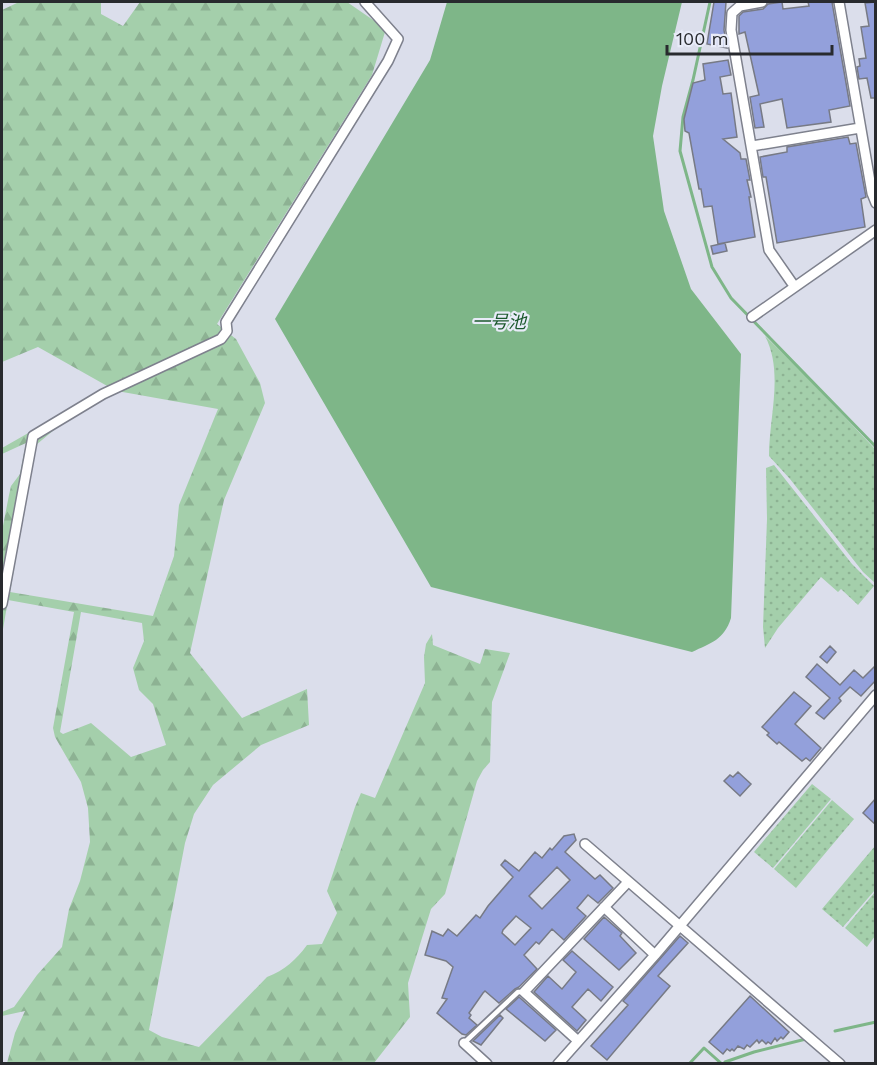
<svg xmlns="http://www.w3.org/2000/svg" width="877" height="1065" font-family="'Work Sans','Noto Sans JP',sans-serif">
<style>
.green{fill:url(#green-dots)}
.forest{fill:url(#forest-firs);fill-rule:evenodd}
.water{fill:#7eb688}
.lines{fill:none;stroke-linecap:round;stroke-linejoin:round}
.stream{stroke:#7eb688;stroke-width:3}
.building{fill:#93a0db;stroke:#777a85;stroke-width:1.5;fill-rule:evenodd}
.lane-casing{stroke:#7e818d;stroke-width:8}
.street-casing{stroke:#7e818d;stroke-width:12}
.lane{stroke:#fff;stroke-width:4.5}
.street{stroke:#fff;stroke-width:9}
.labels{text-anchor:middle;stroke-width:4.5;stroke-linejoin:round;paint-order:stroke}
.water-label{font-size:18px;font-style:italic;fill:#1b582c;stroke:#e8ebf8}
</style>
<defs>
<pattern id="green-dots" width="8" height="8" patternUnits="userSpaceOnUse" patternTransform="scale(1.5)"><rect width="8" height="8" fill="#a4cfab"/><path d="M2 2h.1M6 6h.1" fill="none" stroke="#8db293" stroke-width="1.8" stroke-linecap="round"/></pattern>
<pattern id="forest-firs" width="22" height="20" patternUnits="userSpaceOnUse" patternTransform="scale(1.5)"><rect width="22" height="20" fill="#a4cfab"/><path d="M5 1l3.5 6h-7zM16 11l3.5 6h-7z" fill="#8db293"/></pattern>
</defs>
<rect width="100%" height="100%" fill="#dbdeeb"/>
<path class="green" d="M765,336l37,36 73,77v134l-12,-11 -73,-93 -21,-23c0,-39 15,-84 -4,-120z
M774,465l78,99 22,22 -16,19 -17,-16 -3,3 -17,-15 -43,51 -13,20 -2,-21 4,-108 -1,-51z
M812,784l19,15 -58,69 -19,-16z
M832,800l22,19 -58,69 -22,-19z
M875,846v44l-32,37 -21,-18z
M875,892v44l-8,11 -22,-19z"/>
<path class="forest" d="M19,2h82v12l22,12 17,-24h207l29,20 9,10 -13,43 -155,249 19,15 24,44 5,20 -41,97 -34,153 52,65 65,-29 2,36 -48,20 -48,40 -19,29 -9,29 -36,187 13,7 37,10 68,-70c18,-7 29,-17 40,-32l15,-1 15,-31 -10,-22 28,-84 6,-14 14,5 50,-115 -1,-26 2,-13 6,-10 1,11 47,19 5,-15 25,4 -18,49 -2,60 -7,8 -6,11 -32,113 -14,15 -23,74 2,34 -36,46h-367l8,-30 10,-22 -23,5v-4l12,-5 23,-32 25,-28 7,-38 11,-28 10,-39 -2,-34 -7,-26 -26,-45 -2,-9 21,-116 -66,-12 -6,35v-104l7,-36 2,-9 9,-12 6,-31 -24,11v-6l107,-61 -71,-40 -36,15v-352zM117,391l101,18 -39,96 -5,51 -21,60 -143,-24 26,-147 37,-31zM81,612l61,11 2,18 -11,27 6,22 14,14 13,41 -35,12 -40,-34 -28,11 -3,-2z"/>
<path class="water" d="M447,2h235l-20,84 -9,50 11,75 27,78 50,65 -10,264c-7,22 -20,25 -39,34l-261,-65 -156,-268 155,-259z"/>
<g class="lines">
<path class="stream" d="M710,2l-17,78 -10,37 -3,34 32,116 19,31 145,149
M835,1031l41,-9
M725,1062l29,-10 52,-13
M689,1064l15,-16 18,16"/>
</g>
<path class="building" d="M714,2h12l-2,28 3,18 -20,-4z
M782,2l1,7 26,-3 -1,-4h24l18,104 -21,4 2,12 -44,6 -5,-29 -22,5 4,23 -9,1 -5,-31 9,-2 -14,-63 -6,2v-18l4,-4 20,-3 5,-5z
M876,2v96h-5l-4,-20 -8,1 -2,-12 3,-1 -1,-7 7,-1 -5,-31 8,-1 -4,-23z
M728,60l3,15 -11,2 3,17 8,-1 6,44 -14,2 17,14 1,6h5l4,21h-3l4,17h-2l6,40 -37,7 -6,-38 -8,1 -3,-18h-2l-10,-56 -4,-2 -1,-12 9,-36 12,-3 -2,-16z
M848,137l2,7 6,-1 10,54 -5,2 4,28 -88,16 -11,-66h-3l-3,-20 27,-5v-5z
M725,243l2,8 -14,3 -2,-8z
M830,646l6,6 -9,11 -7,-6z
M817,664l23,21 14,-15 9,8 13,-13v15l-15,16 -11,-9 -11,11 2,3 -17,18 -8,-6 14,-15 -24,-21z
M794,692l17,14 -16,18 26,24 -11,13 -4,-3 -4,3 -23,-19 -2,2 -10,-9 2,-2 -7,-6z
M738,772l13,12 -11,12 -16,-15 6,-6 3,2z
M876,798v27l-13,-12z
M574,834l2,6 -11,12 30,27 5,-4 13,13 -15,15 -10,-8 -11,13 9,8 -22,24 -12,-11 -13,15 -3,-2 -12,13 13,14 -18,18 -4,2 -16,14 -14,-12 -2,2 -14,20 2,2 -2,3 8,7 -11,10 -4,-1 -25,-21 10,-14 -5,-1 11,-31 -7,-6 -21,-6 7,-24 11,5 5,-7 9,7 19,-21 4,3 8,-12 25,-29 -12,-12 4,-5 14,11 16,-19 7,6 8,-10 2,2 12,-14zM557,867l13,13 -28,29 -13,-13zM516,916l15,12 -16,17 -13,-12 1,-3z
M604,917l18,16 -2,3 16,17 -17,17 -35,-31z
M680,936l8,7 -30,33 12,10 -63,74 -16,-14 37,-41 -5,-4z
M572,951l41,36 -12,14 -13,-12 -16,18 14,13 -9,11 -43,-39 14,-16 14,13 14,-17 -13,-12z
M750,996l39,36 -6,7 -2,-2 -4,4 -2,-3 -4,6 -3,-2 -2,2 -4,-4 -3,3 -2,-3 -7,7 -3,-2 -3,4 -6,-3 -4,5 -2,-2 -2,2 -3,-2 -4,5 -14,-12z
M519,997l37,33 -11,11 -39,-32z
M500,1015l3,3 -22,27 -8,-4z"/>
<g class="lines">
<defs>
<path id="lane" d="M464,1043l54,-51h6"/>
<path id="street" d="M762,2l-22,4 -8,7 -1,17 38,220 23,33
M839,2l33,191 4,10
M752,146l108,-18
M752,317l124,-87
M2,604l31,-168 70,-42 118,-55 6,-8 -1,-9 162,-261 10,-22 -33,-37
M585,844l255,220
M604,907l51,48
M577,1040l-53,-48 104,-110
M464,1043l23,21
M558,1064l97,-109 221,-260"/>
</defs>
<use href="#lane" class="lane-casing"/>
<use href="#street" class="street-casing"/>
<use href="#lane" class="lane"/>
<use href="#street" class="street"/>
</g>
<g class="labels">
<g class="water-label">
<text x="499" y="328">一号池</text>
</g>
</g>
<rect width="877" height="1065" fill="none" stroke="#282a2e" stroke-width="6"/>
<path d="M667 45v9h165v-9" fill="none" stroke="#282a2e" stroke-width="3"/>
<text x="676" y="45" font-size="18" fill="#282a2e" stroke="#e8ebf8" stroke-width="4.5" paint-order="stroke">100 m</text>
</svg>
